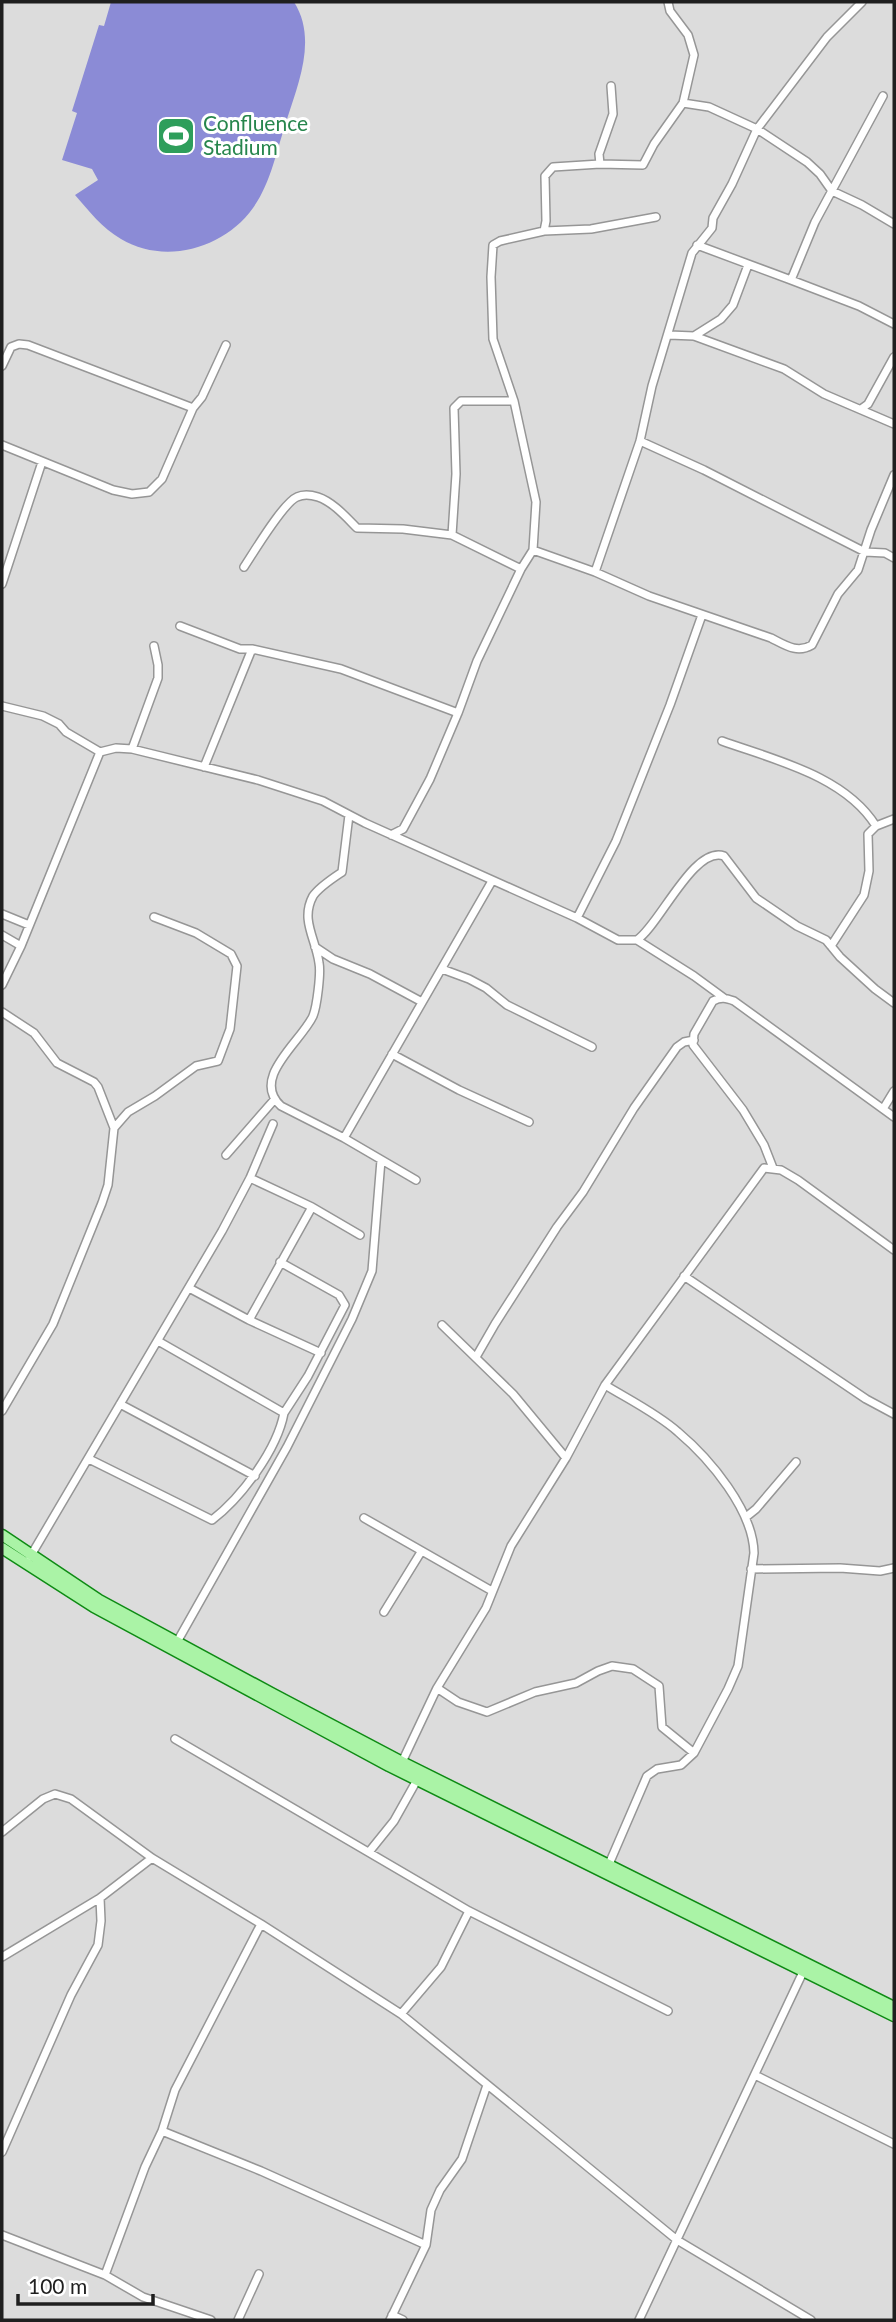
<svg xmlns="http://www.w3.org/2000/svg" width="896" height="2322" font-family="Lato,sans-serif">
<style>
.residential{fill:#dcdcdc}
.pitch{fill:#8b8bd6}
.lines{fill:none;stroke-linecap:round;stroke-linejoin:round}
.minor-casing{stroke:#969696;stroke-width:10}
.primary-casing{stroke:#0e8b14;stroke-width:13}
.minor{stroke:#fff;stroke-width:7}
.primary{stroke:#aaf3a6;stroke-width:10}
.labels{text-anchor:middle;stroke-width:6;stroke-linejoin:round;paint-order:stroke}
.leisure-label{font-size:21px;fill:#27864d;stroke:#fff;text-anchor:start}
</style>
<rect width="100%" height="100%" fill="#e6eee6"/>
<path class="residential" d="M2,2h892v2318h-892z"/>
<path class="pitch" d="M111,2h183c23,36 5,80 -7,117 -10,30 -16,64 -34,89 -29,41 -89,57 -132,31 -19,-11 -32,-28 -46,-44l23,-15 -6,-11 -30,-9 15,-47 -5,-2 27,-86 5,1z"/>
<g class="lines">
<defs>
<path id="minor" d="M883,96l-68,126 -24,58 68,26 35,18
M683,103l26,4 48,22 50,33 13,12 12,17 30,14 32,19
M600,164l43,1 11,-21 29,-41 11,-48 -6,-20 -18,-24 -2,-9
M544,231l47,-2 65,-12
M697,245l94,35
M669,335l25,1 90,33 40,25 70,30
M694,336l27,-17 12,-14 15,-40
M2,366l9,-19 8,-3 9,1 165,63
M861,409l7,-5 26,-47
M640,441l64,29 161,82 20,1 9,5
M2,445l111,45 19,4 17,-2 13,-13 31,-71 9,-11 24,-52
M452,535l4,-61 -2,-66 7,-7h53
M533,550l62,22 54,24 122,42c14,7 26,16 41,7l26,-51 20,-24 13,-40 23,-55
M244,567c10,-15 39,-64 53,-70 6,-3 15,-2 21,0 15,5 28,20 39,31l46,1 49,6 69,34
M595,572l45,-131 12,-55 40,-133 20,-25 1,-10 19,-34 25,-55 70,-92 35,-35
M2,584l40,-122
M180,626l60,23h12l89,20 117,44
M2,706l41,10 16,8 7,8 34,20
M722,741c53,19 123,35 154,85
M132,749l26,-71v-13l-4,-19
M204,767l48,-118
M349,815l-7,57c-9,6 -23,15 -29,24 -13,24 3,43 6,67 2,10 -2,43 -6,53 -12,26 -63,62 -32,90l63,32 72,42
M391,835l12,-6 27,-50 28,-66 19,-52 44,-92 12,-19 3,-48 -22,-101 -21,-62 -2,-62 2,-32 7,-4 44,-10 2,-10 -1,-45 8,-9 47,-3 -1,-10 14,-40 -2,-28
M2,914l27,11
M577,918l39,-77 54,-136 32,-90
M2,935l19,11
M637,940c22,-14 57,-95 87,-84l32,42 41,28 29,14 14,17 35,32 19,14
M831,946l33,-51 5,-24 -1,-37 8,-8 18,-7
M315,947l18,12 37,15 52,28
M442,969l27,10 17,9 21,17 85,42
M2,985l19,-39 79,-194 16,-4 16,1 126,31 65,21 42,22 212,95 41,22h19l57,36 30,22
M2,1012l32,21 23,30 37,19 4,5 16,41 -6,57 -6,18 -49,121 -51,87
M392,1054l67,36 70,32
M894,1091l-11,18 11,8
M114,1128l14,-16 27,-16 41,-30 22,-5 12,-32 7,-63 -6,-12 -35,-21 -42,-16
M344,1138l148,-257
M226,1155l48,-55
M773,1168l-9,-23 -21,-35 -50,-65 1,-11 19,-33c8,-4 13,-3 21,0l149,108
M250,1178l62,29 48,28
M280,1262l59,33 6,10 -37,71 -24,37
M684,1276l182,123 28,15
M189,1288l60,32 72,33
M249,1320l63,-113
M442,1325l71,69 53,64
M476,1357l19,-33 62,-97 26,-35 51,-84 43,-61 7,-5 10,-2
M605,1385c23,14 53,29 73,47 32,27 75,78 76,121l-16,113 -10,23 -34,64 -13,12 -24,4 -10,7 -38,88
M120,1404l135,72
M89,1459l123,61c29,-22 65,-70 72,-107l-126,-72
M746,1517l10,-8 40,-47
M364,1518l128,73
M30,1557l192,-326 28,-53 23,-54
M751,1569l89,-1 40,3 14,-3
M384,1612l37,-60
M177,1642l110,-195 65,-128 20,-48 9,-111
M437,1688l21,14 29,10 48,-20 41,-9 22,-12 14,-5 21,3 26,17 3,41 32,26
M175,1739l294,172 199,100
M402,1762l35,-74 49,-80 25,-62 55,-88 39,-73 159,-217 17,2 17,10 96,70
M2,1832l41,-33 12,-5 16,5 81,59 109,66 140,90 276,226 134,80
M369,1852l25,-31 23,-41
M2,1957l98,-59 52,-40
M401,2014l40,-47 28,-56
M755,2075l139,69
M162,2131l99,40 165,74
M2,2152l69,-157 27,-50 3,-24 -1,-23
M2,2235l103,40 38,22 68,23
M105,2275l40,-108 17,-36 13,-41 86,-166
M392,2315l11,5
M238,2320l21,-46
M390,2320l36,-75 5,-35 9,-20 22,-31 25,-74
M639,2320l164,-348"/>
<path id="primary" d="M2,1535l97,65 174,94 129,68 492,245
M2,1548l92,59 295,159 505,250"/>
</defs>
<use href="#minor" class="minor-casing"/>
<use href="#primary" class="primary-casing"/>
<use href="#minor" class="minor"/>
<use href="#primary" class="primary"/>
</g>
<defs>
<symbol id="stadium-square" viewBox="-11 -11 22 22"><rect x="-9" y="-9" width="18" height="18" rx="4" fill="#2e9e5b" stroke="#fff"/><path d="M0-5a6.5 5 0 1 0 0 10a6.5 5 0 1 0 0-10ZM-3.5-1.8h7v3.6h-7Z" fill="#fff"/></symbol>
</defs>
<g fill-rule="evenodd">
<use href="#stadium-square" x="154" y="114" width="44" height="44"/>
</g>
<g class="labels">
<g class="leisure-label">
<text x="203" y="131">Confluence<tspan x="203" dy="24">Stadium</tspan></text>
</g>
</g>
<rect width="896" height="2322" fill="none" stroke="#1f1f1f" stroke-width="7"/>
<path d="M18 2294v10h135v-10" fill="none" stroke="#1f1f1f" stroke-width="3.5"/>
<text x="28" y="2294" font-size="21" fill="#1f1f1f" stroke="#ffffff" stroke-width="5" paint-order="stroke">100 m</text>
</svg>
